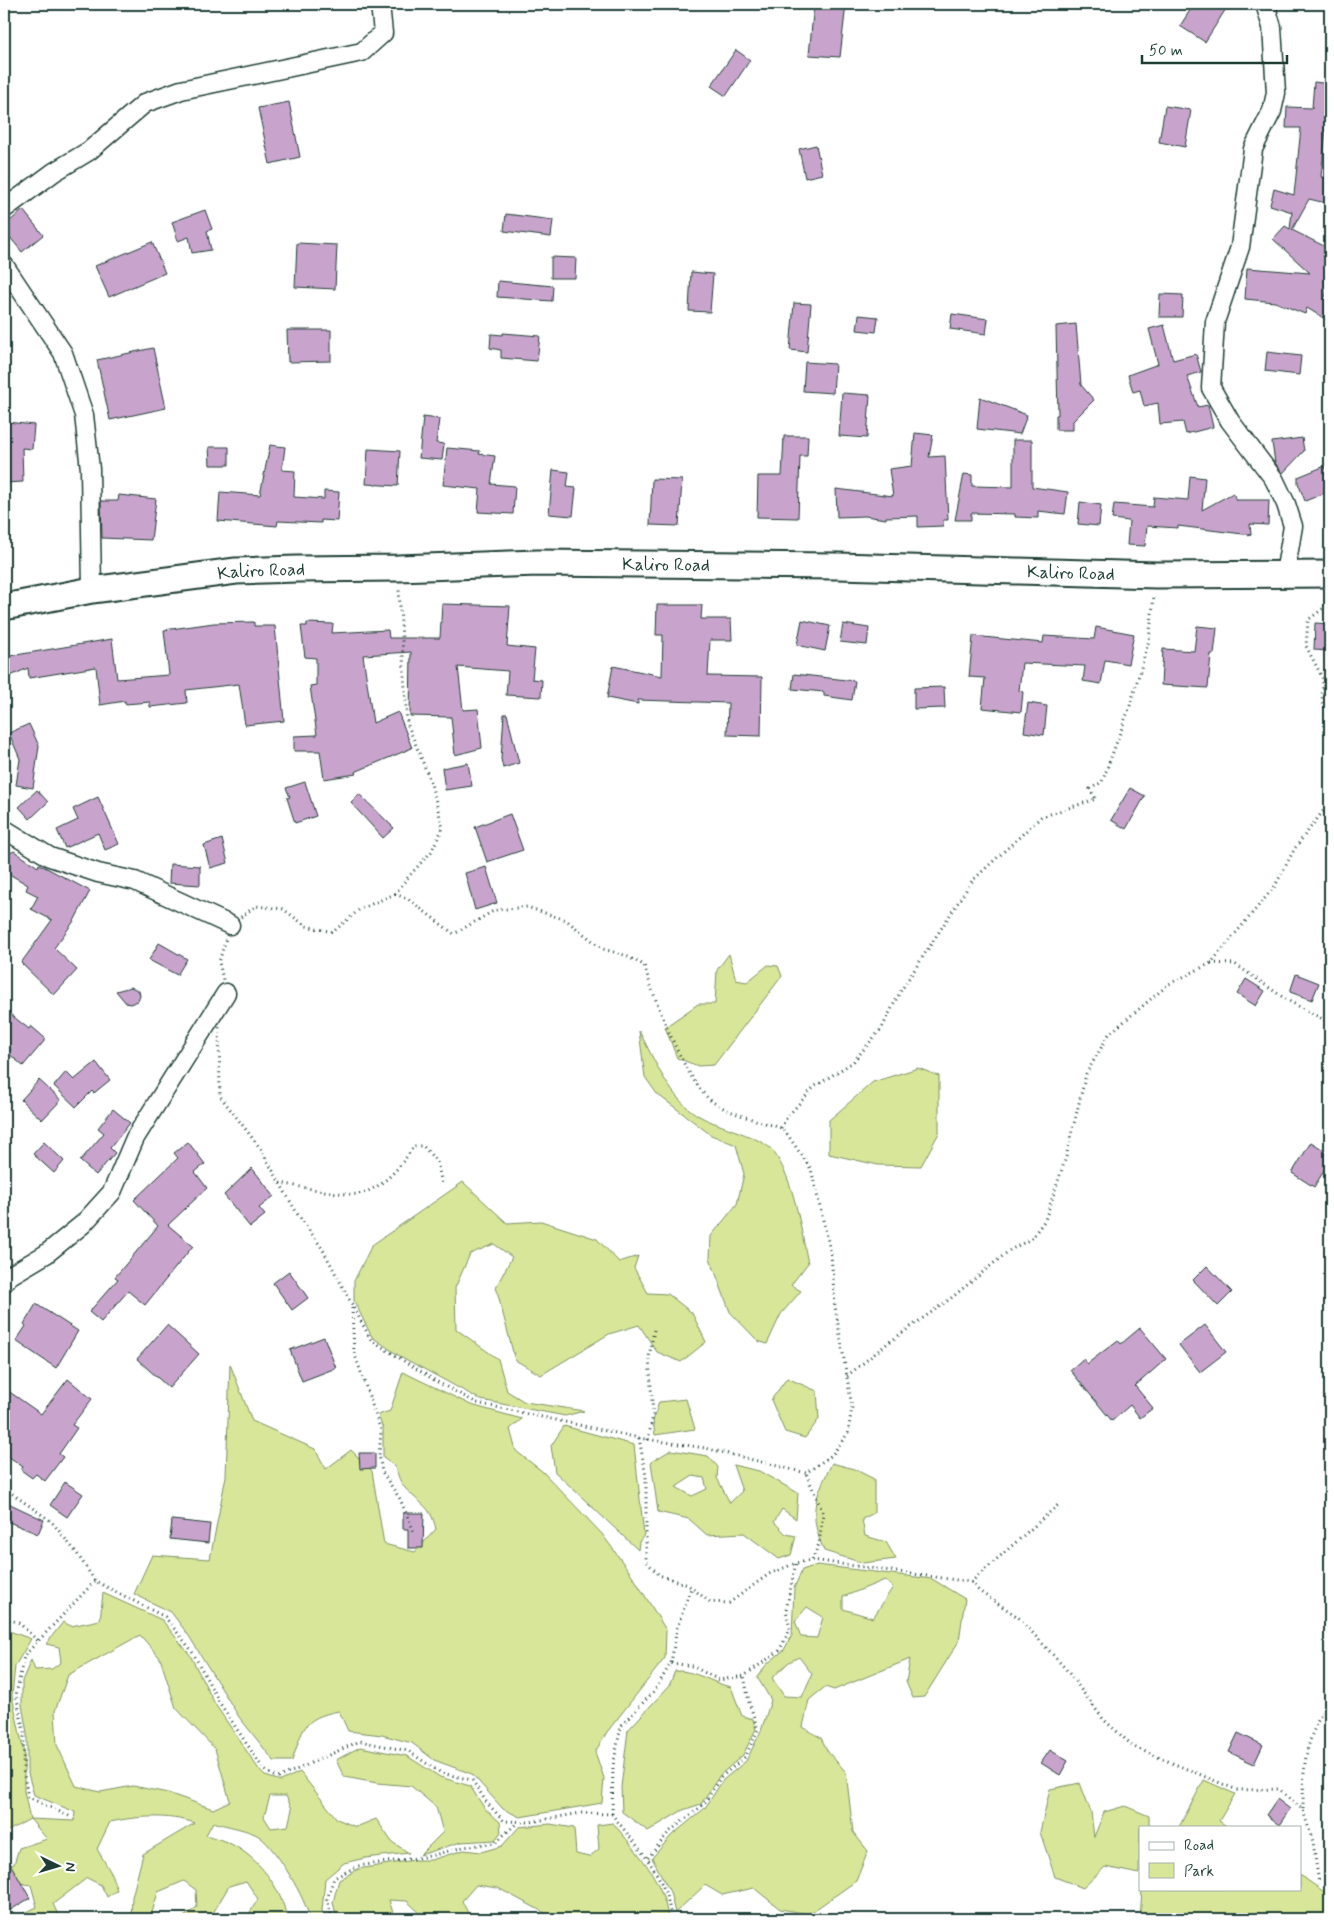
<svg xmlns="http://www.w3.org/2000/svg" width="1334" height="1923" font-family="Mynerve,sans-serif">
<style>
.green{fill:#d8e699;stroke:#7c9266;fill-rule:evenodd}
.building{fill:#c8a4cd;stroke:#1f3d34}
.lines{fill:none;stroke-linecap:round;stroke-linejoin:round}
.minor-casing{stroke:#1f3d34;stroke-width:21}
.secondary-casing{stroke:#1f3d34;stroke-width:29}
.path{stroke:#1f3d34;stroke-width:3;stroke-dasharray:1 4;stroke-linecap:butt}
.minor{stroke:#fff;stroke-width:18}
.secondary{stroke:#fff;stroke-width:25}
.labels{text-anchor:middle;stroke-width:4;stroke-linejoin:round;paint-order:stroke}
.street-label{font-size:18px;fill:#1f3d34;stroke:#fff}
</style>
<rect width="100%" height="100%" fill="#fff"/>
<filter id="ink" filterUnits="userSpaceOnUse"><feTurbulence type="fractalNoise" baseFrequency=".02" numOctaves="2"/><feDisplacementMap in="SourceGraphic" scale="10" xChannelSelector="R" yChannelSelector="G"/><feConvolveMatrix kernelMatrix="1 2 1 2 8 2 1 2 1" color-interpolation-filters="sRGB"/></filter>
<g filter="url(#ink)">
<path class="green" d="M729,954l7,26 11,2 21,-17 10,1 4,10 -68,89 -16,1 -21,-8 -12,-31 33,-23h17l2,-34z
M639,1031c16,29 31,70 62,86 16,9 61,20 72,34 22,31 27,75 35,112l-17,22 10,6 -20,23 -14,30 -9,-3 -28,-29 -20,-54 1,-22 26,-32 7,-30 -8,-29 -25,-10 -54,-41 -12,-17z
M918,1068l21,8v57l-18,33 -43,-1 -49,-11v-34l44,-38z
M463,1182l44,41 34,-2 56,18 22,23 19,-6 -4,12 14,25 20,1 24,19 14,29 -25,20 -24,-10 -18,-27 -30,9 -68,41 -26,-15 -19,-73 16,-30 -18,-13 -24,10 -15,34 1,41 42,30 9,32 18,11 59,9 -19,5 -84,-16 -83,-45 -26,-18 -18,-36v-20l18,-36z
M230,1364l22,57 63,28 11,20 25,-19 21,21 12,73 31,8 21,-23c-6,-25 -16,-24 -31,-41 -11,-13 -3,-19 -22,-31v-28l-5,-14 12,-4 13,-39 68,33 51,14 -12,10 6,22 27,21 59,62 32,44 32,52 -1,28 -58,74 -12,20 9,26 -2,25 -82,14 -17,-8 -31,-35 -38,-14 -22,-17 -30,-8 -34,-4 -9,-20c-37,7 -36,18 -47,50h-18l-35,-44 -50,-81 -18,-24 -37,-18 18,-39 58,4 16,-83z
M787,1378l30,13 2,28 -14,19 -20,-6 -14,-32z
M686,1399l9,30 -40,6 -2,-14 6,-19z
M564,1426l70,19 10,90 -5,7 -1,8 -83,-78 -4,-26z
M671,1450l37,6 10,11 -1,11 13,25 12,-12 -9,-26 26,6 39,22 -2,26 -14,-10 -8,13 12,12 10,2 -5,19 -12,4 -35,-26 -37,2 -18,-16 -31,-7 -7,-50zM693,1476l11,2 3,11 -15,7 -16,-9z
M832,1463l22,6 20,10v34l-12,6 3,17 21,6 10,17 -33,4 -39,-12c-16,-39 -10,-51 8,-88z
M817,1565l115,14 33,20 -6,42 -35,56 -11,1 -7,-16 4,-23 -76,31 -9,-3 -16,13 -6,27 18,11 7,14 18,20 7,60 15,19 -12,30 -47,33 -29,-5 -26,-21 -32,7 -17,-10 -30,28 -5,-21 -18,-34 19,-22 34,-28 18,-28 23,-19 15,-30 10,-31 -14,-23 10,-13 17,-14 8,-15 2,-47 8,-18zM885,1580l8,7 -20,31 -30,-9v-12zM807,1607l16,10 -6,21 -16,-1 -6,-16zM799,1657l13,17 -10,23 -18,-1 -12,-18 17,-16z
M103,1593l59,27 28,35 25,49 45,67 5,5 16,5 19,-9 37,47 19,8 20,-8 16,23 17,11 -44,5 -21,5 -19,16 -3,32 3,8h-15c-5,-21 -32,-68 -50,-82 -9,-7 -35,-11 -47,-15l-7,13c8,3 18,5 25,9 28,14 51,45 56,75h-41l12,-20 -12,-18 -17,5 -16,27 -1,6h-31l16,-12 -1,-17 -12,-9 -26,11 -7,24 6,3h-26l1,-22 11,-43 52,-31c-28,-9 -56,-7 -85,-1l-13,27 13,22 7,19 -10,7 -6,-12 -14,-7 -34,26 7,15h-48l25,-12 -6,-22 -19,-3 -8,6v-21l10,-3 5,-16 28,-9 -17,-20 -26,14v-204l27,10 -16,27 -3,30 12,57v38l6,28 44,2 1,-9 -41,-17 -7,-25v-37l-5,-28v-24l9,-21 4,10 17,-1 9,-7 -2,-15 -13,-3 17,-22 8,4 29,-6zM140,1635l20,23 16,50 39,41 15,52 -17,8 -45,-16 -35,-7 -33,6 -24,-6 -19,-41 -2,-34 13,-36zM270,1796h16l6,13 -4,17 -17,2 -7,-11z
M675,1671c21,-1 36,12 56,16l11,29 11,3 3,10 -13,26 -23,20 -19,29 -18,6 -35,21 -26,-19 -1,-25 7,-57 41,-44z
M360,1747l47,9 33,21 30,9 15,23 15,13 1,10 -6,8 -34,2 -41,13 23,-23 -7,-25 -25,-21 -34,-3 -33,-6 -8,-17z
M1204,1780l31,14 -16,27 9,6h-49z
M1080,1783l11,29 3,25 10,-25 21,-6 24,10v11h-9l-1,47 -34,-7 -22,21 -28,-11 -15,-45 10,-43z
M613,1823c24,29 51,57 55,96h-119l-4,-6 -47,-25 -22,-3 -14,16 9,18h-45l-19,-18 -18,-1 6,19h-58l-4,-17 6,-22 19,-11 56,-9h17l33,-10 17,2 21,-6 17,-19 31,-3 24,4 2,26 13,3 10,-8 -2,-24z
M1300,1875l30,21v23h-119l-17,-4 -17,4h-37l2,-30h158z"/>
<path class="building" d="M814,4h32l-6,53 -31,-2z
M1194,4h35l-24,38 -25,-16z
M736,50l14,10 -24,36 -15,-10z
M1314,82l16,2v45h-4l-5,48 9,1v26l-21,-5 -17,31 38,19v42l-1,-2 -5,10 6,4v19l-23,-14 -2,6 -30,-12 -30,-3 2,-31 63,5 -37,-34 12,-13 5,3 2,-17 -22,-7 4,-16 20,6 7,-67h-15l1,-21 25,1z
M289,102l11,55 -30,7 -12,-56z
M1165,106l26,4 -6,37 -26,-5z
M816,145l6,29 -17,4 -6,-29z
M23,210l20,25 -21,17 -18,-22v-4z
M205,210l7,19 -5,2 4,19 -19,3 -3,-16 -11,4 -6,-19z
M506,214l47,6 -2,17 -47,-6z
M152,242l13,31 -56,24 -14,-31z
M297,243l40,2 -2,44 -40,-2z
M551,257l25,1 -1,20h-24z
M691,272l22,2 -3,38 -21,-1z
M498,281l55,5 -1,15 -55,-4z
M1160,294l23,1 -1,22h-23z
M794,303l17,1 -4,48 -17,-2z
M952,314l36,5 -2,15 -36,-5z
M859,315l19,2 -2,15 -19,-2z
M1076,324l5,61 13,15 -21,21v9h-17v-15h2l-2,-89z
M1164,325l9,35 23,-6 5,18 -14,4 11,31 10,-2 5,22 -27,7 -3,-12 -23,2 -2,-21 -14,3 -4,-16 -7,2 -5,-17 30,-11 -9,-35z
M287,330h44v31l-43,1z
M503,333l37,3 -3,25 -36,-3v-8l-11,-2 1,-14 12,1z
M153,348l13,60 -56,12 -13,-60z
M1267,352l34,4 -2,19 -34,-4z
M805,362l30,2 -2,29 -30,-2z
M842,393l28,2 -3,43 -28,-2z
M980,397l47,18 -7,19 -43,-5z
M423,417l16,2 -3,24 8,1 -2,16 -23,-2z
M7,422l27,3 -2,24 -10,-1 1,34 -19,1z
M915,433l18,2 -4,22 16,-1 3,64h-5v6l-25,1v-11l-32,1v2l-21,-3 -28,1 -1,-28 57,7 -4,-27 23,-3z
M784,436h24l-1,20h-7l-2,62 -41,-1 1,-41h24z
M1302,438l2,13 -21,22 -8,-10 -3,-21z
M1013,440h19v47l36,5 -3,22 -27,-3v7l-23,-1v-3l-44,-1v7h-16l9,-46 8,1v11l41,1z
M270,445l15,2 -3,23 13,1 -1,26 30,2v-8l15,1 -2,29 -16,-1v3l-43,-2 -1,5 -59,-5 2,-29 40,3z
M209,447h20v18h-19z
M447,448l33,3 -1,3 16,2 -4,28 24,2 -2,28 -35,-2 2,-23 -37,-4z
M368,449l32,2 -2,35 -32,-2z
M1325,466l5,14v11l-25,10 -7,-18v-6z
M553,470l16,2 -2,15 9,1 -3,28 -24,-2z
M1190,476l15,2 -3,32 31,-17 3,7h33l-1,25 -18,-1 1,11 -73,-9v2l-31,-2 -2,20 -18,-1 2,-24 -17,-2 2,-15 39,3 1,-10 34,3z
M652,479l30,1 -3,46 -29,-1z
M119,495l37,4 -5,41 -49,-2 -1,-37h17z
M1080,502l21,3 -2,21 -21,-2z
M442,604l68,2 -3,40 28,3 -3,30 10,1 -1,17 -35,-2 2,-24 -50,-4 5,43 15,-1 4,39 -27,7 -4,-38 -41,-1 1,-64 -48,3 10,68 25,-11 14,36 -57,24 1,2 -32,5 -4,-28h-26v-15l23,-1 -7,-49 6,-1v-27l-11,-1 -4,-31h6v-3l26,1 -1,9 56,-3 1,8h51z
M657,605h45l-1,14h30l1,21h-22l-2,36 54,1 -1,59 -34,-1 1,-32 -90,-3v4l-31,-6 6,-32 49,10 1,-41h-7z
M802,620l28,6 -5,25 -28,-6z
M254,622v4h21l9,95 -39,4 -6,-41 -53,6 1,13 -37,4v-5l-25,2v-3l-25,4 -4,-38 -67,11 -1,-10 -24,11v-22l108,-18 5,40 52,-4 -5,-45 50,-7z
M1315,623l15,1v27l-16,-1z
M843,624l26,4 -2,17 -27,-3z
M1197,626l20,2 -3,26h-3l-3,34 -47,-3 2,-36 31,2z
M1096,627l38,7 -6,30 -23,-4 -4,24 -18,-3 2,-15 -63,-3 -3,28 4,1 -2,20 -39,-4 3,-30 -16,-1 4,-41 70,7 1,-7 50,3z
M794,674l61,7 -3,19 -28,-4v-4l-32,-3z
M944,687l1,21 -31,1v-21z
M1028,703l19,3 -3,29 -20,-3z
M504,714h3l12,49 -16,5 -2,-9z
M29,724l10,22 -6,42 -17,-3 4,-26 -11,-26z
M468,763l4,23 -27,4 -3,-22z
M305,782l11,34 -21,7 -8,-25 3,-1 -4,-9z
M1130,788l15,8 -19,33 -15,-9z
M37,790l11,12 -18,17 -11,-12z
M359,794l35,34 -11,10 -32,-35z
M98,797l21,47 -14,6 -7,-17 -33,15 -8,-18 21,-10 -5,-11z
M510,814l13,36 -36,12 -12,-35z
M222,839l6,24 -18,5 -6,-23z
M14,851l24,16 1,-3 51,27 -16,30 -20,27 23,22 -23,25 -33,-32 31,-43 -21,-11 7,-13 -12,-6 2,-5 -24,-14v-15z
M170,864l30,2v19l-31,-2z
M486,867l11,36 -22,7 -10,-37z
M159,943l28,16 -10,16 -28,-15z
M1296,974l23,9 -7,17 -22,-8z
M1246,979l19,12 -9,15 -19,-12z
M131,987l8,4 1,5 -2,5 -8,3 -4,-1 -10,-12z
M10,1014l19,15 2,-3 15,13 -23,27 -15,-13 3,-4 -7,-6v-21z
M96,1062l14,18 -16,13 -2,-2 -16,16 -22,-21 12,-14 8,8z
M39,1080l22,20 -19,20 -21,-20z
M113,1109l17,14 -20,25 5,5 -19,22 -16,-14 24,-28 -6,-5z
M44,1142l20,19 -10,12 -21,-19z
M188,1142l17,22 -10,8 12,16 -39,37 25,21 -48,59 -17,-14 -27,31 -12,-10 29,-33 -3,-2 43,-51 -24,-26 44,-42 -4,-5z
M1311,1142l19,12v7l-16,26 -22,-14z
M252,1168l22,28 -15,12 6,7 -15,12 -26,-32z
M1207,1266l25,26 -14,14 -25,-26z
M289,1271l19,27 -16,12 -19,-27z
M36,1304l42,27 -22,37 -40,-27 10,-15 -2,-2z
M167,1325l32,29 -30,34 -32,-29z
M1205,1325l21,27 -26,20 -21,-27z
M1140,1328l26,31 -31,27 18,22 -13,10 -10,-13 -18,16 -42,-51 13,-11 4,5 31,-24 3,4z
M324,1337l12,31 -34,13 -12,-31z
M68,1379l24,20 -20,26 5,3 -18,26 4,3 -18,24 -9,-7 -4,4 -11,-8 2,-3 -19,-14v-65l37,26z
M359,1453h16v15l-15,1z
M65,1482l18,12 -16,23 -17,-12z
M4,1501l40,19 -6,14 -34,-14z
M403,1513h21l-1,35h-15v-19h-5z
M172,1520l38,4 -2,19 -38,-4z
M1238,1733l25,12 -9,19 -25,-12z
M1050,1750l18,11 -8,14 -19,-12z
M1277,1799l13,10 -11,16 -13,-10z
M4,1853l26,45 -26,16z"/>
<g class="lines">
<defs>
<path id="minor" d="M1265,4l7,23 4,66 -4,18 -19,38 -13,98 -25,75 -4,66 19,33 44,58 12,25 7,22 -8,48
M4,209l50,-37 35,-21 56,-48 36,-13 181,-38 21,-19 -3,-29
M4,265l59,88 21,62 6,54 2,121
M4,829l46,28 48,16 37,8 95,44
M4,1283l5,-7 37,-22 37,-30 29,-32 23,-54 91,-145"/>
<g id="secondary">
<path id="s1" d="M4,607l88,-17 144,-19 61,-2 101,-1 140,-5 300,3 318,9 174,-1"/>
</g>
</defs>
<use href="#minor" class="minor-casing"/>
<use href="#secondary" class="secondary-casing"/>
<path class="path" d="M1326,595l-1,12 -17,13 -2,26 17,33 -1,23 8,17
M1330,725v18
M395,894l13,5 46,35 41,-24 32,-3 39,13 37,29 21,6 20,10c9,31 42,119 69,137 17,12 47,19 68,26l6,6 24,35 20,85 4,52 17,101 -4,26 -16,22 -26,18 -101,-25 -66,-10 -162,-35 -38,-20 -68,-43 -49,-92 -24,-33 -38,-67 -40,-52 -1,-73 7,-30 -7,-31 11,-37 26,-19 27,3 23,17 27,6 27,-23z
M395,894l14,-18 22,-24 12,-24 -13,-48 -23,-57 -8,-134
M1211,963l24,1 52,36 43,23
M781,1128l6,-11 27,-30 39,-25 29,-34 18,-36 72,-111 69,-64 55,-18 -6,-10 12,-7 28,-76 19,-66 5,-44
M280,1183c17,3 64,13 78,11 25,-5 43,-28 56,-48h9l14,16 5,22
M352,1308l2,44 27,79 -2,24 3,17 18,27 15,35
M847,1376l41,-33 62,-44 60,-49 21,-11 14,-19 21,-63 20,-83 23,-40 60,-50 42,-21 64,-77 20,-38 35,-46
M639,1438l7,38v85l13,14 29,10 22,17 19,1 40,-29 27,-11 16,-3 7,-16 4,-31 -17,-40
M648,1440l5,-25 -4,-58 5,-27
M4,1488l47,33 25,31 19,29 70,36 27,34 27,51 45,68 14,8 82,-37 48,10 33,22 31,7 15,23 17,18 26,1 51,-9 31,1c25,34 55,60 59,105
M812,1560l159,22 87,-77
M971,1582l8,9 39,26 47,51 38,51 31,28 103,43 42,-1 24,21 10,32 6,42
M4,1619l14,3 20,19
M671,1663l21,3 27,14 25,-4 35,-25 11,-22 -4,-19 10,-47
M1303,1809c0,-49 2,-68 27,-111
M612,1814l1,-48 8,-40 34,-36 16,-27 6,-35 14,-40
M69,1816l-41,-19 -5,-27 1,-38 -8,-37 8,-39 71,-75
M648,1858l21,-26 34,-27 18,-28 24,-20 13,-27 -9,-28 -5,-26
M332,1919l-5,-20 7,-21 24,-12 72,-10 33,-9 32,-4 23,-21"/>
<use href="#minor" class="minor"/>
<use href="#secondary" class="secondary"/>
</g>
</g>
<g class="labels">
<g class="street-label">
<text dy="6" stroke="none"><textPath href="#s1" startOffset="665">Kaliro Road</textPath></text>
<text dy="6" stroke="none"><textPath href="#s1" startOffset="260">Kaliro Road</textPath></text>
<text dy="6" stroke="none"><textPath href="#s1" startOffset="1070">Kaliro Road</textPath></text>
</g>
</g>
<rect width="1334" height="1923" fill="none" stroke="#fff" stroke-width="20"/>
<rect x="10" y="10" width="1314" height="1903" fill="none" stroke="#1f3d34" stroke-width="2" filter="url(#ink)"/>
<rect x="1139" y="1826" width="162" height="65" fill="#ffffff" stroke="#a5b1ae"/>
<rect x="1149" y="1842" width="25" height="8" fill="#ffffff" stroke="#a5b1ae"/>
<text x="1184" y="1850" font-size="15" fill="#1f3d34">Road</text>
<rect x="1149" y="1863" width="25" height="15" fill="#d8e699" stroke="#a5b1ae"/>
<text x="1184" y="1876" font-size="15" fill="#1f3d34">Park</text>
<g transform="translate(58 1866) rotate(95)" stroke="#ffffff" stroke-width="4" paint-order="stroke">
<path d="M0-4L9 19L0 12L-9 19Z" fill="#1f3d34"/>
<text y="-8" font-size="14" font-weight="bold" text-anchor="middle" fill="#1f3d34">N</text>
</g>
<path d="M1142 55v8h145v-8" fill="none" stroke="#1f3d34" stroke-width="2.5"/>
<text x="1149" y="55" font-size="15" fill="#1f3d34" stroke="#ffffff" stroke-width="4" paint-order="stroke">50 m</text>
</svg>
